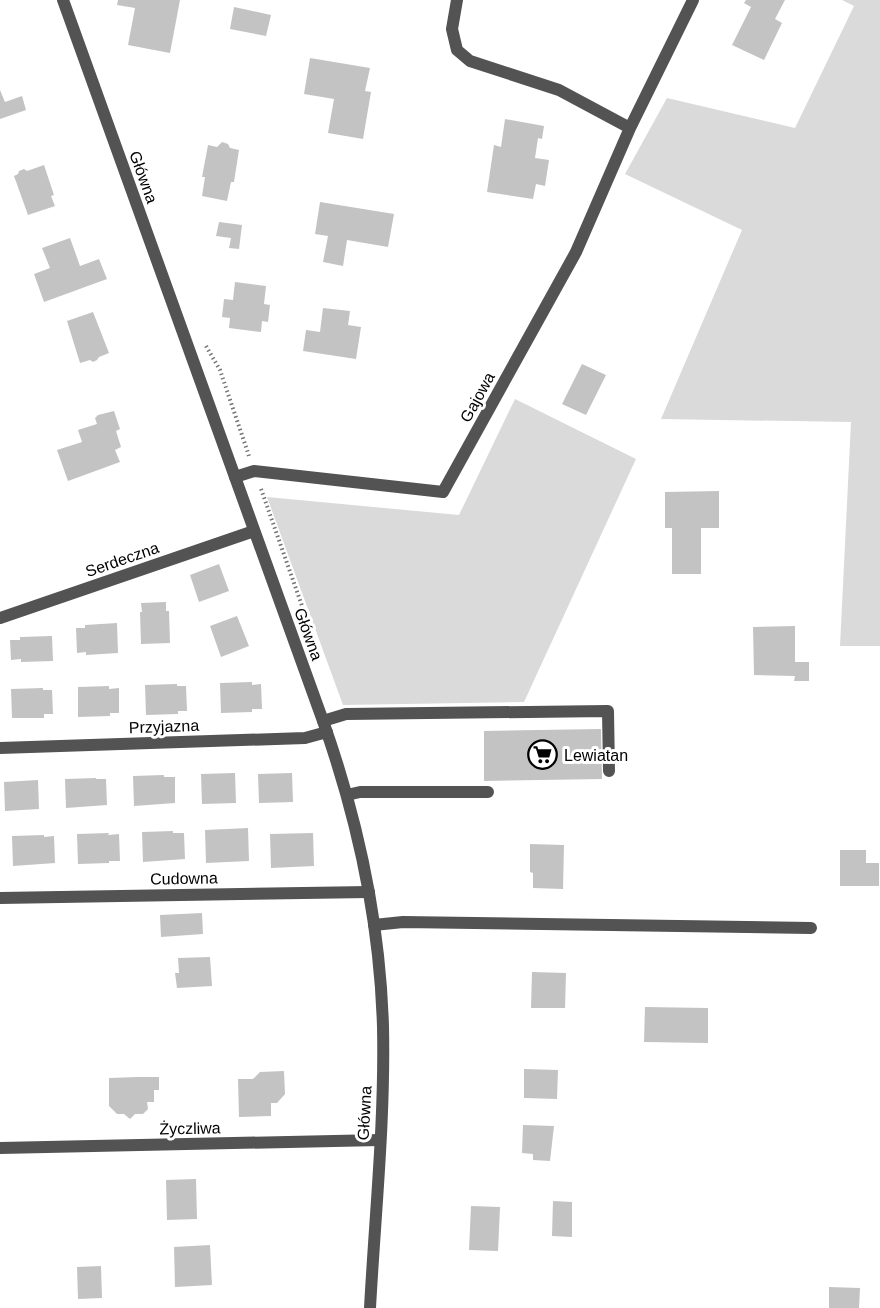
<svg xmlns="http://www.w3.org/2000/svg" width="880" height="1308" font-family="Helvetica,sans-serif">
<style>
.green{fill:#dadada}
.building{fill:#c3c3c3}
.lines{fill:none;stroke-linecap:round;stroke-linejoin:round}
.path{stroke:#757575;stroke-width:4;stroke-dasharray:1.5 3;stroke-linecap:butt}
.service{stroke:#535353;stroke-width:12}
.minor{stroke:#535353;stroke-width:12}
.tertiary{stroke:#535353;stroke-width:12}
.labels{text-anchor:middle;stroke-width:6;stroke-linejoin:round;paint-order:stroke}
.street-label{font-size:16px;fill:#000;stroke:#fff}
.poi-label{font-size:16px;fill:#000;stroke:#fff;text-anchor:start}
</style>
<rect width="100%" height="100%" fill="#fff"/>
<path class="green" d="M842,0h38v646h-40l11,-224 -190,-3 81,-189 -117,-56 42,-76 128,30 59,-122z
M515,399l121,60 -112,243 -181,3 -76,-208 192,18z"/>
<path class="building" d="M118,0h62l-10,53 -42,-8 7,-37 -18,-3z
M746,0h39l-10,19 7,4 -18,37 -32,-15 19,-38 -7,-4z
M234,7l37,8 -5,21 -36,-7z
M310,58l60,10 -5,23 6,1 -8,47 -35,-6 6,-34 -30,-5z
M0,90l5,12 17,-6 4,14 -26,9z
M505,119l39,7 -2,13 -4,-1 -3,20 14,2 -4,26 -9,-2 -3,15 -46,-7 7,-47 7,2z
M222,142l6,2 2,4 9,2 -5,32h-3l-4,19 -25,-5 3,-19h-3l6,-32 9,2z
M44,165l10,30 -3,1 4,10 -27,9 -14,-39 4,-2 1,-3 5,-2 3,2z
M320,202l74,12 -6,33 -41,-7 -4,26 -20,-4 5,-26 -13,-2z
M219,222l23,3 -3,24 -10,-1 2,-10 -15,-2z
M70,238l10,28 19,-7 8,20 -63,23 -10,-28 16,-6 -8,-20z
M235,282l31,4 -2,18 6,1 -2,17 -6,-1 -1,11 -32,-4 1,-10 -8,-1 2,-18 9,1z
M323,308l27,3 -2,14 13,2 -5,32 -53,-8 3,-21 14,2z
M93,312l16,41 -10,4 -2,3 -4,2 -3,-2 -10,3 -13,-42z
M582,364l24,11 -20,40 -24,-11z
M114,411l6,18 -4,2 5,16 -6,3 5,12 -52,19 -11,-31 25,-8 -4,-12 19,-6 -2,-6 3,-3z
M719,491v37h-18v46h-29v-46h-7v-36z
M219,564l10,27 -30,11 -9,-27z
M166,602v9h3l1,32 -29,1 -1,-32h2l-1,-9z
M237,616l12,30 -28,11 -11,-31z
M117,623l1,30 -32,2v-3l-9,1 -1,-25h9v-3z
M795,626v36h14v19h-15l1,-5 -41,-1 -1,-48z
M52,636l1,25 -32,1v-3l-10,1 -1,-20h10v-3z
M252,682v3l9,-1 1,25h-10v3l-31,1 -1,-30z
M177,684v2h9l1,25h-9v3l-32,1 -1,-30z
M109,686v3l10,-1v25h-9v3l-32,1v-30z
M43,688v2h9l1,24h-9v4h-32l-1,-29z
M601,729l1,50 -118,2v-50z
M235,773l1,30 -34,1 -1,-30z
M292,773l1,29 -34,1 -1,-29z
M164,775v2h11v26l-41,3 -1,-30z
M96,778v1h10l1,26 -41,3 -1,-29z
M38,780l1,29 -34,2 -1,-29z
M248,828l1,33 -43,2 -1,-33z
M173,831v2h11l1,26 -42,3 -1,-30z
M109,833l-1,2 11,-1 1,27h-11v2l-31,1 -1,-30z
M313,833l1,33 -43,2 -1,-34z
M44,835v2l10,-1 1,27 -42,3 -1,-30z
M530,844l34,1 -1,44 -30,-1v-15l-3,-1z
M840,850h26v13h13v23h-39z
M202,913l1,21 -42,3 -1,-22z
M210,957l2,29 -35,2 -2,-15h4l-1,-15z
M532,972l34,1 -1,35h-34z
M645,1007l63,1v35l-64,-1z
M524,1069l34,1 -1,29 -33,-1z
M284,1071l1,23 -8,9h-6v13l-32,1 -1,-38h15l7,-7z
M137,1077h22v13h-5v12h-7l1,7 -5,5h-8l-5,5 -6,-5h-7l-8,-8v-28z
M523,1125l31,1 -4,35 -17,-1v-6l-11,-1z
M196,1179l1,40 -30,1 -1,-40z
M553,1201l19,1v35l-20,-1z
M471,1206l29,1 -2,44 -29,-1z
M210,1245l2,40 -37,2 -1,-40z
M101,1266l1,32 -24,1 -1,-32z
M829,1287l31,1 -1,20h-30z"/>
<g class="lines">
<path class="path" d="M206,346l14,24 29,86
M261,489l53,151"/>
<path class="service" d="M323,721l23,-7 262,-3 1,60
M347,795l13,-3h128
M374,925l29,-3 408,6"/>
<path class="minor" d="M457,0l-5,29 5,21 13,11 89,29 71,38
M235,477l19,-6 189,21 133,-240 54,-124 63,-128
M0,618l254,-87
M0,748l305,-10 22,-6
M0,898l369,-6
M0,1148l380,-8"/>
<path class="tertiary" d="M63,0l260,721c35,99 57,201 60,306 2,94 -8,188 -13,281"/>
</g>
<defs>
<symbol id="supermarket-ring" viewBox="-11 -11 22 22"><circle r="9.5" fill="#fff" stroke="#000" stroke-width="1.5"/><path d="M-6-5.5h2.5l.6 2H6L4.5 2H-2.5L-4.4-4H-6ZM-1.5 3.2a1.3 1.3 0 1 0 .1 0ZM3 3.2a1.3 1.3 0 1 0 .1 0Z" fill="#000"/></symbol>
</defs>
<g fill-rule="evenodd">
<use href="#supermarket-ring" x="526" y="738" width="33" height="33"/>
</g>
<g class="labels">
<g class="street-label">
<text transform="translate(144 177) rotate(70)" y="6">Główna</text>
<text transform="translate(477 397) rotate(-61)" y="6">Gajowa</text>
<text transform="translate(122 559) rotate(-19)" y="6">Serdeczna</text>
<text transform="translate(309 634) rotate(70)" y="6">Główna</text>
<text transform="translate(164 726) rotate(-2)" y="6">Przyjazna</text>
<text transform="translate(184 878) rotate(-1)" y="6">Cudowna</text>
<text transform="translate(364 1113) rotate(-87)" y="6">Główna</text>
<text transform="translate(190 1128) rotate(-1)" y="6">Życzliwa</text>
</g>
<g class="poi-label">
<text x="564" y="761">Lewiatan</text>
</g>
</g>
</svg>
